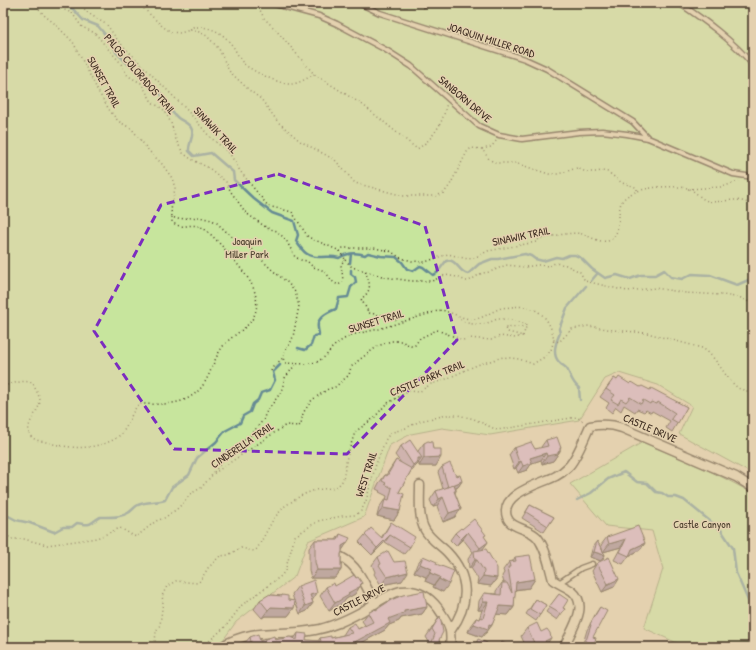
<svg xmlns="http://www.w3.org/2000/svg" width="756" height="650" font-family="'Patrick Hand',sans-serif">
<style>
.green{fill:#c7e59d;stroke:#81885e}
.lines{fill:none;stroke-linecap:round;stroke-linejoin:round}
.stream{stroke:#668b94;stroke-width:2.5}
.service-casing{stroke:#3b2a1e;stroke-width:7}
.minor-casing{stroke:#3b2a1e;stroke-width:11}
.path{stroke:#3b2a1e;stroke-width:1.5;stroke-dasharray:1 3;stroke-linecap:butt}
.service{stroke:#e4d1af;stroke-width:4}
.minor{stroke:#e4d1af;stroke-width:8}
.wall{fill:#b58fad;stroke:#3b2a1e}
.shaded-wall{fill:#93748d;stroke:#3b2a1e}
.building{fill:#d2a6c9;stroke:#3b2a1e}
.marked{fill:none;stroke:#7b2cbf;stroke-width:3;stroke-dasharray:8 5;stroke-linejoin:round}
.labels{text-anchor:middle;stroke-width:3;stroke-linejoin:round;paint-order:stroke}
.street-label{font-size:11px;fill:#3b2a1e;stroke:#e4d1af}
.park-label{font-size:11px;fill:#493d2b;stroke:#e4d1af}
</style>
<rect width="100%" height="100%" fill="#e4d1af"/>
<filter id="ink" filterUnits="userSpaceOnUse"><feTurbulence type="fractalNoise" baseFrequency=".025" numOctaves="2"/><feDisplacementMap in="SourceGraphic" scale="8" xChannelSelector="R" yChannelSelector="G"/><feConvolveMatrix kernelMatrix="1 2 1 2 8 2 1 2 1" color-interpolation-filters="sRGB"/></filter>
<g filter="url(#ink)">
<path class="green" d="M3,3h750v461l-6,7 -68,-37 13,-28 -34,-21 -39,-12 -14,6 -26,41 -89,15 -48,-7 -31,6 -21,11 -26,72 -56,24 -13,35 -59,46 -18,25h-215z
M643,442l69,30 39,20 2,3v152h-67l-42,-19 19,-59 -11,-38 -46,-5 -36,-42z"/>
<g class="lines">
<path class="stream" d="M60,3l13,6 10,11 15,6 15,18 3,8 12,12 5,1 6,7 2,6 8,4 1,5c15,3 10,11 17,20 4,4 8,8 11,11 5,4 12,5 14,12 2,6 -4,15 -3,21l5,5 17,-3 22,19 1,8 20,19 18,14 22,8 4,14 -2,6c7,11 12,17 26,16 7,0 10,-1 17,1 8,-5 17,-6 26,-3l3,-2 13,3 15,1 6,5 5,7 6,2 7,-5 3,1 10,8 4,-2 9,-12c11,-3 12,11 22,13l11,-10 13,-5h6l27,-5 6,2 4,3 8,2 13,-4 6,1 7,-3h6l6,3 11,11 13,9 12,-3 13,4 11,-4h14l9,-5 7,7 11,2 10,-5 18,1 27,10 16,-7
M350,263l1,-9
M591,281l6,-7
M298,348l7,2 6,-5 3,-9 5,-1c0,-3 -1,-5 -1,-7 -2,-10 10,-16 18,-19l3,-11 9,-1 3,-10 5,-5 -1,-5 -4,-3v-4
M580,400l-1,-12c-7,-5 -8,-12 -12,-19 -2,-3 -4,-3 -7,-6 -9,-8 -4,-21 0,-30l-1,-4 8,-21 19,-22
M577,500l14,-7 17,-14 16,-7 13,10 10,1 9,9 6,1 6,4h8l8,3 37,30 12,18 3,25 14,32 -1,9 4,6
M3,513l13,7 14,3 24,9 9,-5h9l5,-4c16,3 11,1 23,-6 9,0 20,1 28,-4 4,-2 6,-6 10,-8 9,-4 17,-2 27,-5l7,-13 17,-12 8,-17 19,-16 9,-11 15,-8 3,-7 7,-4 3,-8 5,-4 3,-7 9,-3 5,-10 -2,-8 7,-7"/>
<defs>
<path id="service" d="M271,3l48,13 18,8 49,26 25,16 68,60 20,9 23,4 57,-7 23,-1 25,3 21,4 85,36 20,3
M359,3l21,10 145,46 22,10 86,53 15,16
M679,3c27,18 53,37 74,62
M559,583l22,-15 11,-4"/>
<path id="minor" d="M420,485c0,14 -2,33 5,45 5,9 15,15 22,22 23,24 23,52 4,78
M341,557c18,9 25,30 34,47
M221,647c34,-21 58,-10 94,-17 17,-3 31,-10 46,-18 10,-6 29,-19 40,-21 16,-2 28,5 37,17 11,16 14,20 12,39
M564,647c7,-17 26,-41 8,-56 -6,-4 -13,-7 -19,-11 -4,-14 -7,-32 -16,-43 -8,-9 -26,-8 -30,-20 -8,-24 34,-33 49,-41 4,-2 9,-6 12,-9 8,-7 17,-31 22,-41 12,-2 21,-2 32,2l114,49 17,11"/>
</defs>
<use href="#service" class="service-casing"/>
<use href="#minor" class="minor-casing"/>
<path class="path" d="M34,3l11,13 9,7 19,19 26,51 11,18 8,10 14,8 17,22 13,13 10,14 3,10 -4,22 1,7 6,2 21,-2 13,3 5,3 15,14 17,10 22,22 17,14 7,9 4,14 -6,31 -3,7 -5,6 -2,8 3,5 19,1 12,-2 9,-6 6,-8 7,-6 12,-7 28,-6 62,-19c11,2 20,9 32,9 10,0 17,-7 26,-10 3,-2 8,-1 12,-2 25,-3 39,9 43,33l5,2 13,-13 17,-3 24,4 34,3 55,15c16,10 22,29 36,40 4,2 10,3 15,5
M55,3l7,6 10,4 10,14 13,6 14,17 11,12 8,14 13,7 11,19 12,8 7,13 5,17 7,13 8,6 18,9 17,14 5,10 15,21 21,15 10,3 9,9 9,17 6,3 6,1 6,6 9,3 5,4 5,7 6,4 4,-2c2,-7 -1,-12 -1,-19l4,-4 7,7 33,10 26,4h21l13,-6 12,2 9,4h3l13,-8 8,-1 16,-7 19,2 13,-2 11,1 6,-3 11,2 14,7 5,9 42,10 28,-3 31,5 37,2 18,3 12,6
M79,3l9,10 19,12 12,17 67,67 24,28 20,17 10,17 28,35 24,6 16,25 32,14 3,-3h31l16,3 11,7 11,3 13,1 23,-8 20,5 6,-1 14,-7 48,-9 3,-3c11,-2 33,-8 43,-5 7,2 18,9 26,7 14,-5 9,-27 13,-38 8,-17 50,-18 66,-15 8,2 13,11 21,13 9,2 18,-1 27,-1 6,0 12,3 18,4
M138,3l24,23 9,6 9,1 10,-3 9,2 8,4 12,13 10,22 20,19 12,9 17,23 22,19 35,19 20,23 49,13h31l9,-3 6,-8 17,-33 4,-4 11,1 7,10 6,4h20l34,11h9l19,-6 9,4h10l6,-1 6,1 14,11 11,3 4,2v3
M259,3v5l5,10 11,11 39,45 49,31 54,44c11,-6 22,-20 26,-32 2,-4 2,-9 4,-13
M190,30l3,-3c19,-1 31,6 41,21 3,5 6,12 10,16 8,7 37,21 47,20 7,0 17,-6 23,-10
M482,149l9,-2 6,-7
M688,189l34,-2 17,-6
M340,251l5,8
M365,271c5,12 8,19 -4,28l8,14 25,4 4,5
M523,336l3,-9
M271,371l2,-4 10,-9
M3,386c11,-2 19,-7 30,-3 2,6 6,12 7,17 0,12 -16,23 -10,35 3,5 10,6 16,7 21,6 39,8 60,1 5,-2 10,-4 14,-8 9,-8 10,-22 19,-31 15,0 37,2 51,-7 21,-12 20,-35 34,-52 11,-13 28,-17 32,-35 2,-8 -1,-20 -5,-27 -6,-11 -40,-52 -50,-56 -11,-5 -18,4 -29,-5v-5
M214,472l18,-22 18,-14 14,-17 1,-5 16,-22 4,-14 10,-13
M3,531l8,8h13l23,6 50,-7 23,-10 16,9 20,-16 8,-3 13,-9 8,-8 5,-7 11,-6 12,-14 73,-49 13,1 2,-2 2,-11 9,-13 16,-11 7,-2 14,-12 2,-8 8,-7 19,-14 13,-5h10l10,5 4,-1 5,-7 17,-8 26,10 6,-2 22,2 9,-4 15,2 8,-2 -15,-4 -4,-4 17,-1 5,-2c-6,-4 -19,-6 -27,-6 -3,0 -6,2 -9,3 -10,4 -25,3 -32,-5
M150,647l5,-4 1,-12 4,-6 3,-24 -1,-5 5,-10 9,-5 21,2 3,-2 8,-13 12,-12 8,-1 13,-7 13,3 3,-2 17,-31 11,-12 17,-11 13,-5 16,-2 7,-2 5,-6 4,-23 8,-25 19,-14 12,-14 24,-13 9,1 12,-8 13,-4 33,-15 26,-8 16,2 14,5 13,-8 5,-6 3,-10
M204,647l3,-4 19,-17 16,-21 39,-29 4,-5 10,-35 23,-15 24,-5 13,-1 6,-4 5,-10 10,-37 10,-25 4,-6 16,-5 14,-7 27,-6h11l16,4 23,11 80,-13 7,5"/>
<use href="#service" class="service"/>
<use href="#minor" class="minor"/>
</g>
<path class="wall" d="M421,3h16l-14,5z
M614,378l3,2 32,10 38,17 -15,25 -6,-4 4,-7 -18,-10 -1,2 -5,-3 -2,2 -7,-3 -2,3 -11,-7 -3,6 -5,-4 -4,6 -6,-5 3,-5 -9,-6z
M546,440l14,9v2l-7,10 -11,3 -1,-4 -9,3 -5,7 -9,3 -2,-5 -2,1 -5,-14 5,-7 21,1 7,-1 -1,-1z
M424,443l9,6 3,17h-17v-3l-8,8 -12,21 1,19 -6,9 -17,-4 2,-8 6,-9 1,1 1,-4 -8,-4 1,-1 -4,-2 3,-6 6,-8h1l10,-15 5,3 -6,-8 6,-9 17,7v-2z
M442,467l20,14 -4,6 -2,1v3l-1,2 6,16 -6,8 -12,5 -6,-16 -4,1 -3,-7 6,-9 7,-2 -5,-17z
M530,505l24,12 -10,15 -22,-14z
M391,522l19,25 -6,7 -19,-12 -13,13 -13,-13 6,-7 16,3z
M462,529l22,8 4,5 -7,8 16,28 -6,8 -14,-2 1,-5 -7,-11h-2l-1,-9 5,-7 -10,-13 -7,7 -6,-6 5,-7z
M340,534l7,9 -5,7 -1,4v16l-6,8h-24l-2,-8v-22l6,-8h21z
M607,537l38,6 -5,7 -11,6 -6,8 -9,-4 7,-13 -18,5 -2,-7z
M597,541l8,14 -4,6 -11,-4 3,-11z
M423,556l13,8 7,28 -10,-5 1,-2 -9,-4 1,-4 -12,-5 3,-8z
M378,557l16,5 8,19 -21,4 -7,-11 1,-2 -3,-7z
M515,557l20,22 -6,9 -14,2 -1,17 -6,8 -12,-1 -4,11 -6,8h-1l-3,4 -14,-5 2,-6 6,-8 3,1 3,-9h-4l1,-9 5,-8 12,1v-3l6,-8h2l-2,-7 2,-3 -1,-3 6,-8 4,-1z
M597,563l17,24 -12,5 -10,-21z
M356,578l6,5 -7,11 -9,5 -3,4 -14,8 -9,-15 6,-9 9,-1z
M298,586l14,14 1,3 -6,8 -7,3 -5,-13 -1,7 -6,8h-23l-3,2 -8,-9 6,-9 11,-5 10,1 1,-1 6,5 6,1 -2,-7z
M559,594l4,14 2,1 -8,11 -11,-8z
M536,599l10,6 -10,16 -10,-7z
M427,607l-5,7 -21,4 -2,3 -10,4 -4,5 -31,17 -110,-2v-1l6,-7 10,4 34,-2 4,-6 8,7 12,1 2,-3h11l12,-3 5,-8 10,2 7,-4 -3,-4 6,-8 8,-3z
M600,607l-7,30v10h-11l5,-17 9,-17z
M440,616l-1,24 2,7h-14l2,-5 -3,-5z
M527,628l18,19h-19l-5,-11z"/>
<path class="shaded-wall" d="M426,3h11l-14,5z
M560,448h1l-3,4 2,-1 -7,10 -11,3 5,-8z
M546,453l-5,7 -9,3 -5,7 -9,3 5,-7 7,-8z
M441,457l-5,9h-17l5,-8z
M418,458h4l-6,8 -1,1 -2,3 -5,3z
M521,461l-5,7 -2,1 5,-7z
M462,481l-4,6 -14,6 4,-6z
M443,497l-6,9 -4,1 6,-8z
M383,508l17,3 -6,9 -17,-4z
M461,509l-6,8 -12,5 6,-9z
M468,532l-5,7 -7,7 5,-7z
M390,535l-5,7 -13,13 5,-7z
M626,539l-5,8 -18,5 6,-8z
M488,542l-5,7 -8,6 5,-7z
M347,543l-6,9 1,-6z
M645,543l-5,7 -12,6 4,-7z
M594,552l11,3 -4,6 -11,-4z
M475,560h2l-6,8h-2z
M420,564l12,5 -6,8 -12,-5z
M317,570h24l-6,8h-24z
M408,572l-6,9 -21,4 6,-8z
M430,573l10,4 -6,8 -9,-4z
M483,576l14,2 -6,8 -14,-2z
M439,579l10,5 -6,8 -10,-5z
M535,579l-6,9 -17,2 4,-8z
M619,579l-5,8 -12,5 6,-8z
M362,583l-7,11 -9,5 -3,4 -14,8 6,-8z
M317,593l-5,8 -2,-6z
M483,602h5l-6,8h-4z
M313,603l-6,8 -7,3 5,-8z
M500,606l14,1 -6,8 -14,-1z
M271,607l23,1 -6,8h-23l-3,2 6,-8z
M427,607l-5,7 -21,4 -2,3 -10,4 -4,5 -31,17h-7l2,-2 39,-26 16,-8z
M474,624h15l3,1 -6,8h-1l-3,4 -14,-5z
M551,638l-6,9h-5l5,-6z"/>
<path class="building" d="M619,377l11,7 2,-2 8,5 2,-1 8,4 1,-2 36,19 -9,16 -7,-4 4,-6 -17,-11 -1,2 -6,-2 -1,2 -7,-4 -2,4 -11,-7 -4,5 -5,-3 -3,5 -7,-4 4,-5 -9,-6 8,-11 3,2z
M557,437l4,11h-1v3l-2,1v2l-11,2 -1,-3 -16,5 2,5 -9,3 -2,-5 -2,1 -5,-14 17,-6 4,7 13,-3 -2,-6z
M410,440l12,18h-4v3l-5,4 -12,-19z
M428,441l4,1 1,7h8v8l-17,1v-15z
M396,460l16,9 -13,23 5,2 -4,17 -17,-3 2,-9 4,1 3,-12 -7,-4 1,-1 -4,-2 3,-6 2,1z
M450,463l6,13 4,-1 2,6 -14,6 -6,-20z
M454,485l2,6h-2l7,18 -12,4 -6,-16 -4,2 -3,-8z
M530,505l24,12 -6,9 -22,-14z
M474,519l12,16 -2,1 4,6 -8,6 -12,-16 -7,7 -6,-6 6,-5 1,1z
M391,522l24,15 -5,10 -20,-12 -13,13 -12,-13 6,-7 11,10z
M638,526l7,17 -13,6 -3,7 -9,-4 6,-13 -17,5 -2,-7z
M340,534l10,4 -3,5 -5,3v6l-1,2v16h-24l-2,-8v-22h23z
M597,541l8,14 -11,-3z
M486,549l11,19v10l-14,-2 1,-5 -7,-11h-2l-1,-9z
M388,551l6,11 11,-1 3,11 -21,5 -8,-12 2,-1 -3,-7z
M530,555l5,24 -19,3 -2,25 -14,-1 -8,19 -3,-1 -1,5 -14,-5 2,-6 4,1 1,-2 2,1 5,-16h-5l1,-9 17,2 1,-12h5l5,10 -4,-26h2l-1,-5 7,-1 -1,-4z
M423,556l14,6 -1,2 18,7 -5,13 -10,-5 1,-2 -10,-4 2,-4 -12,-5z
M609,557l10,22 -11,5 -11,-21z
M354,575l2,3 2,-1 4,6 -2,2 1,1 -13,7 1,2 -14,8 -9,-16 8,-4 1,3z
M314,580l3,13 -7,2 3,8 -8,3 -7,-20z
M424,591l3,16 -23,4v2l-16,6 2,4 -41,22v2h-108l10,-5 -1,-5 8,-3 2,7 14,-5 1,4 15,-3 7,3 1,-7 9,1 -1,6 15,1 -1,-3 11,-2v2l21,-5 -4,-6 7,-4 3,6 15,-7 -5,-9 7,-4 1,1 15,-10 12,-5z
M270,594l1,1 11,1v-1l6,1v4l7,1 -1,7 -23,-1 -3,3 -8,-10z
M559,594l9,6 -5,8 2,1 -4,5 -12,-7z
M536,599l10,6 -6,10 -10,-6z
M600,607l7,4 -14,26 3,1 -3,9h-9l7,-22 -1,-1z
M440,616l3,16 -4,8 2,7h-8l-1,-5 3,-8 -3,-5z
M537,623l4,9 6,-3 3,4 1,5 -6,3 2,3 -7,3h-4l-9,-19z
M478,639l9,4 -1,2 4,2h-18v-2l3,1z
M233,642l4,5h-11z
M502,642l9,5h-13z"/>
</g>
<path d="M0 0H756V650H0ZM278,174l147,52 32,114 -110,114 -173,-5 -80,-118 67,-126z" fill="#e4d1af" fill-opacity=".55" fill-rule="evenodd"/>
<path class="marked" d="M278,174l147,52 32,114 -110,114 -173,-5 -80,-118 67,-126z"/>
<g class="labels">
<g class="street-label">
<text transform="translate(491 40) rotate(18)" y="4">JOAQUIN MILLER ROAD</text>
<text transform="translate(140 74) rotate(49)" y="4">PALOS COLORADOS TRAIL</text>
<text transform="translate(104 82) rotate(61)" y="4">SUNSET TRAIL</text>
<text transform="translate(465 99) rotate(40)" y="4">SANBORN DRIVE</text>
<text transform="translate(216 130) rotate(47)" y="4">SINAWIK TRAIL</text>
<text transform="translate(521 236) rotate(-12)" y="4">SINAWIK TRAIL</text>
<text transform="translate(376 321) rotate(-17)" y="4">SUNSET TRAIL</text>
<text transform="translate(427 378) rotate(-22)" y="4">CASTLE PARK TRAIL</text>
<text transform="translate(650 428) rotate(23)" y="4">CASTLE DRIVE</text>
<text transform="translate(242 445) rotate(-34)" y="4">CINDERELLA TRAIL</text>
<text transform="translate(366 474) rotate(-72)" y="4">WEST TRAIL</text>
<text transform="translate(359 600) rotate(-27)" y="4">CASTLE DRIVE</text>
</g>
<g class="park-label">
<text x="247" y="245">Joaquin<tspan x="247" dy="13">Miller Park</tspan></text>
<text x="702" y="528">Castle Canyon</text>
</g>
</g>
<rect width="756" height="650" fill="none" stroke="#e4d1af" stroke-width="16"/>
<rect x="8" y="8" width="740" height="634" fill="none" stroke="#3b2a1e" stroke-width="1.5" filter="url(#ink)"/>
</svg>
